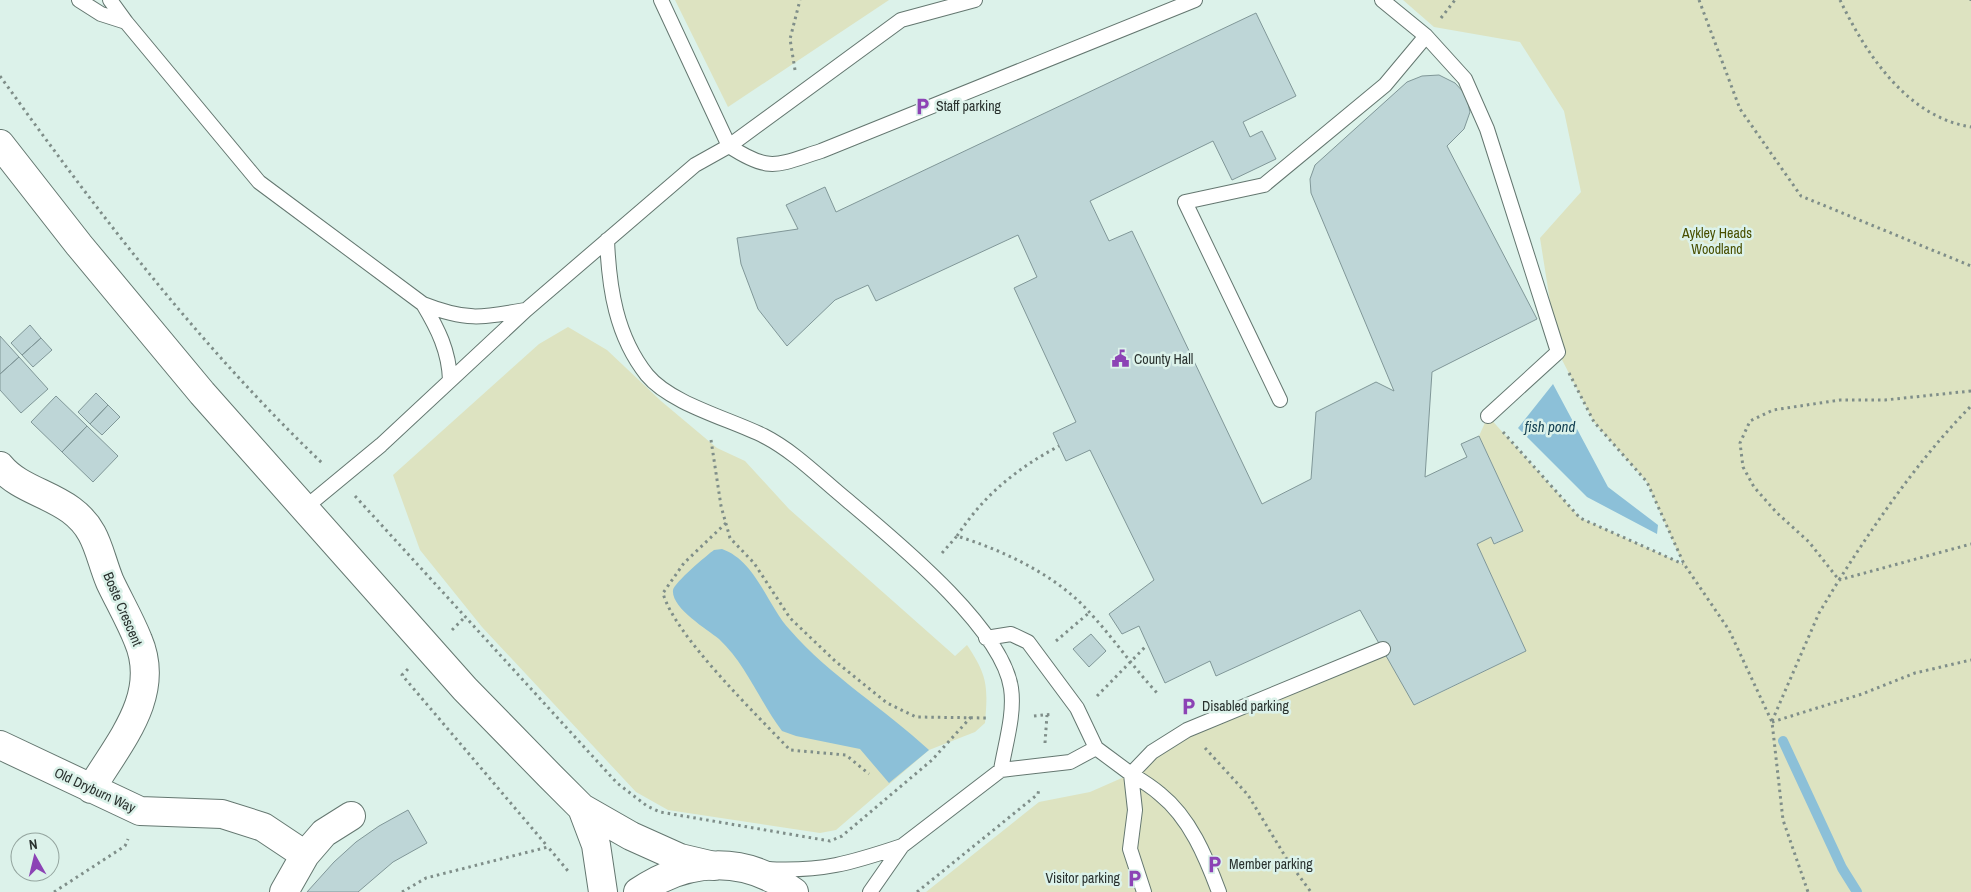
<svg xmlns="http://www.w3.org/2000/svg" width="1971" height="892" font-family="'Archivo Narrow',sans-serif">
<style>
.green{fill:#dde3c1}
.water{fill:#8cc0d8}
.lines{fill:none;stroke-linecap:round;stroke-linejoin:round}
.stream{stroke:#8cc0d8;stroke-width:10}
.building{fill:#bed6d7;stroke:#809798}
.lane-casing{stroke:#647770;stroke-width:16}
.street-casing{stroke:#647770;stroke-width:30}
.secondary-casing{stroke:#647770;stroke-width:30}
.highway-casing{stroke:#647770;stroke-width:30}
.path{stroke:#7f8e89;stroke-width:3;stroke-dasharray:2.5 4;stroke-linecap:butt}
.lane{stroke:#fff;stroke-width:14}
.street{stroke:#fff;stroke-width:28}
.secondary{stroke:#fff;stroke-width:28}
.highway{stroke:#fff;stroke-width:28}
.labels{text-anchor:middle;stroke-width:5;stroke-linejoin:round;paint-order:stroke}
.poi-label{font-size:14px;fill:#29312e;stroke:#dcf2ea;text-anchor:start}
.park-label{font-size:14px;fill:#484f00;stroke:#dcf2ea}
.street-label{font-size:14px;fill:#29312e;stroke:#dcf2ea}
.water-label{font-size:15px;font-style:italic;fill:#154153;stroke:#dcf2ea}
</style>
<rect width="100%" height="100%" fill="#dcf2ea"/>
<path class="green" d="M675,0h214l-161,107z
M1403,0h568v892h-1045l113,-90 51,-10 41,-18 21,-22 230,-103 33,56 111,-54 -49,-107 14,-7 4,7 28,-13 -44,-95 9,-20 92,102 103,46 -36,-82 -53,-60 -36,-70 -18,-114 41,-46 -17,-81 -44,-69 -86,-15z
M568,327l39,23 54,51 56,47 28,13 44,48 166,147 12,-11c21,31 21,42 18,78l-10,9 -46,18 -93,80 -16,3 -152,-23 -32,-18 -154,-165 -62,-77 -27,-75 146,-131z"/>
<path class="water" d="M1553,384l55,103 50,38 -1,9 -70,-37 -69,-69z
M722,549c34,12 45,56 68,81 40,46 95,79 139,120l-40,33 -29,-34 -64,-13 -14,-5c-22,-29 -36,-67 -63,-92 -12,-10 -48,-31 -46,-49 1,-7 34,-35 41,-40z"/>
<g class="lines">
<path class="stream" d="M1783,741l59,127 15,24"/>
</g>
<path class="building" d="M1256,13l40,83 -53,26 7,15 12,-6 14,28 -44,21 -19,-39 -123,60 19,40 23,-10 130,273 49,-25 5,-67 60,-30 18,9 -83,-198 -1,-14 5,-14 92,-83 15,-6 17,-1 16,8 11,12 4,17 -6,17 -17,17 90,173 -105,53 -7,105 42,-20 -6,-13 18,-8 44,95 -29,13 -3,-7 -14,7 49,107 -112,54 -54,-95 -144,66 -6,-15 -45,22 -26,-57 -17,8 -13,-20 45,-34 -64,-130 -24,11 -13,-28 23,-11 -62,-134 23,-11 -19,-42 -142,66 -8,-16 -33,15 -48,46 -29,-37 -17,-45 -4,-26 61,-9 -12,-24 39,-18 11,25z
M30,325l11,13 -19,17 -11,-12z
M0,336l19,21 -19,17z
M41,338l11,12 -19,17 -11,-12z
M19,357l29,32 -27,24 -21,-23v-16z
M96,393l12,12 -18,19 -12,-12z
M56,396l31,30 -25,26 -31,-30z
M108,405l12,12 -18,18 -12,-11z
M87,426l31,30 -25,26 -31,-30z
M1091,634l15,17 -17,16 -16,-18z
M408,810l19,33 -34,19 -35,30h-51l27,-30 22,-20 23,-16z"/>
<g class="lines">
<defs>
<path id="lane" d="M79,0l22,14 25,8 -16,-22
M661,0l68,146c41,27 48,19 92,5l374,-151
M1382,0l44,36 39,43 22,50 71,223 -70,64
M126,22l133,160 164,122c43,17 58,14 102,6
M607,240c2,48 9,96 40,135 24,29 83,44 117,61 31,16 56,42 83,64 46,39 155,127 164,188 4,26 -6,57 -10,82
M423,304c15,25 26,47 27,76
M1280,400l-95,-198 79,-17 121,-100 41,-49
M306,507l75,-62 145,-135 169,-145 34,-19 172,-126 74,-20
M986,638l25,-4 17,8 49,66 19,40
M767,869c55,3 84,-6 135,-23
M870,892l32,-46 99,-76 69,-8 26,-14 35,26 4,36 -5,39 14,43
M1219,892c-13,-35 -29,-74 -59,-98 -9,-8 -19,-14 -29,-20l21,-22 35,-22 196,-81"/>
<path id="street" d="M0,466c18,22 48,27 71,44 27,20 27,43 39,72 9,19 20,38 28,58 24,56 -20,103 -47,149
M0,745l140,66 82,3 41,13 42,28 19,-22 27,-17
M284,892l21,-37"/>
<path id="secondary" d="M0,144l79,101 123,148 263,296 85,87 32,32 49,28 49,22 34,8
M582,808l14,37 7,47"/>
<path id="highway" d="M638,892c50,-34 106,-37 156,0"/>
</defs>
<use href="#lane" class="lane-casing"/>
<use href="#street" class="street-casing"/>
<use href="#secondary" class="secondary-casing"/>
<use href="#highway" class="highway-casing"/>
<path class="path" d="M1699,0l41,109 61,87 170,70
M1840,0c26,54 67,117 131,127
M1971,0v1
M1441,18l14,-18
M795,70l-5,-31 10,-39
M0,76c99,138 199,269 322,387
M1569,373l25,49 53,60 37,82 45,66 43,92 11,98 25,72
M1971,391l-86,9h-45l-67,10 -23,11 -10,22 3,24 11,20 22,25 33,30 30,38c39,-61 81,-122 132,-174
M1503,432l77,86 103,46
M711,440l10,66 9,32 24,25 36,55 45,43 52,42 29,14 72,1
M355,496l262,287 30,23 13,6 170,29 12,-5 90,-76 39,-43
M726,523l-42,40 -21,30c11,42 95,123 127,157l56,5 23,19
M957,536c27,-41 59,-67 102,-90
M942,553l15,-17c48,15 101,40 134,78 23,25 42,53 66,79
M452,630l13,-13
M1056,641l34,-29
M408,669l-6,6 146,172
M1097,696l50,-51
M1034,716l19,-2
M1772,721l47,-108 20,-33 132,-36
M1772,722l90,-28 53,-21 56,-13
M1045,743l2,-28
M1205,748l43,47 40,66 23,31
M54,892l71,-46 3,-7
M402,892l24,-14 122,-31 20,24
M917,892l121,-98 1,-6"/>
<use href="#lane" class="lane"/>
<use href="#street" class="street"/>
<use href="#secondary" class="secondary"/>
<use href="#highway" class="highway"/>
</g>
<defs>
<symbol id="parking-bare" viewBox="-9 -9 18 18"><path d="M-3.5-5.5H1a3.5 3.5 0 0 1 0 7H-1V5.5H-3.5ZM-1-3.4V-.6H.8a1.4 1.4 0 0 0 0-2.8Z" fill="#8c43b5" stroke="#dcf2ea" stroke-width="2.5" paint-order="stroke"/></symbol>
<symbol id="civic-bare" viewBox="-9 -9 18 18"><path d="M-.6-6.5H3V-4.5H.6V-3L4-1V1h2V6H-6V1h2V-1L-.6-3ZM-1.2 2.5V6h2.4V2.5Z" fill="#8c43b5" stroke="#dcf2ea" stroke-width="2.5" paint-order="stroke"/></symbol>
</defs>
<g fill-rule="evenodd">
<use href="#parking-bare" x="910" y="94" width="25" height="25"/>
<use href="#civic-bare" x="1108" y="346" width="25" height="25"/>
<use href="#parking-bare" x="1176" y="694" width="25" height="25"/>
<use href="#parking-bare" x="1202" y="852" width="25" height="25"/>
<use href="#parking-bare" x="1122" y="866" width="25" height="25"/>
</g>
<g class="labels">
<g class="poi-label">
<text x="936" y="111">Staff parking</text>
<text x="1134" y="364">County Hall</text>
<text x="1202" y="711">Disabled parking</text>
<text x="1229" y="869">Member parking</text>
<text x="1120" y="883" text-anchor="end">Visitor parking</text>
</g>
<g class="park-label">
<text x="1717" y="238">Aykley Heads<tspan x="1717" dy="16">Woodland</tspan></text>
</g>
<g class="street-label">
<text transform="translate(123 609) rotate(67)" y="5">Boste Crescent</text>
<text transform="translate(95 790) rotate(25)" y="5">Old Dryburn Way</text>
</g>
<g class="water-label">
<text x="1550" y="432">fish pond</text>
</g>
</g>
<g transform="translate(35 857) rotate(352)"><circle r="24" fill="#dcf2ea" stroke="#94a59f"/>
<path d="M0-4L9 19L0 12L-9 19Z" fill="#8c43b5"/>
<text y="-8" font-size="14" font-weight="bold" text-anchor="middle" fill="#29312e">N</text>
</g>
</svg>
